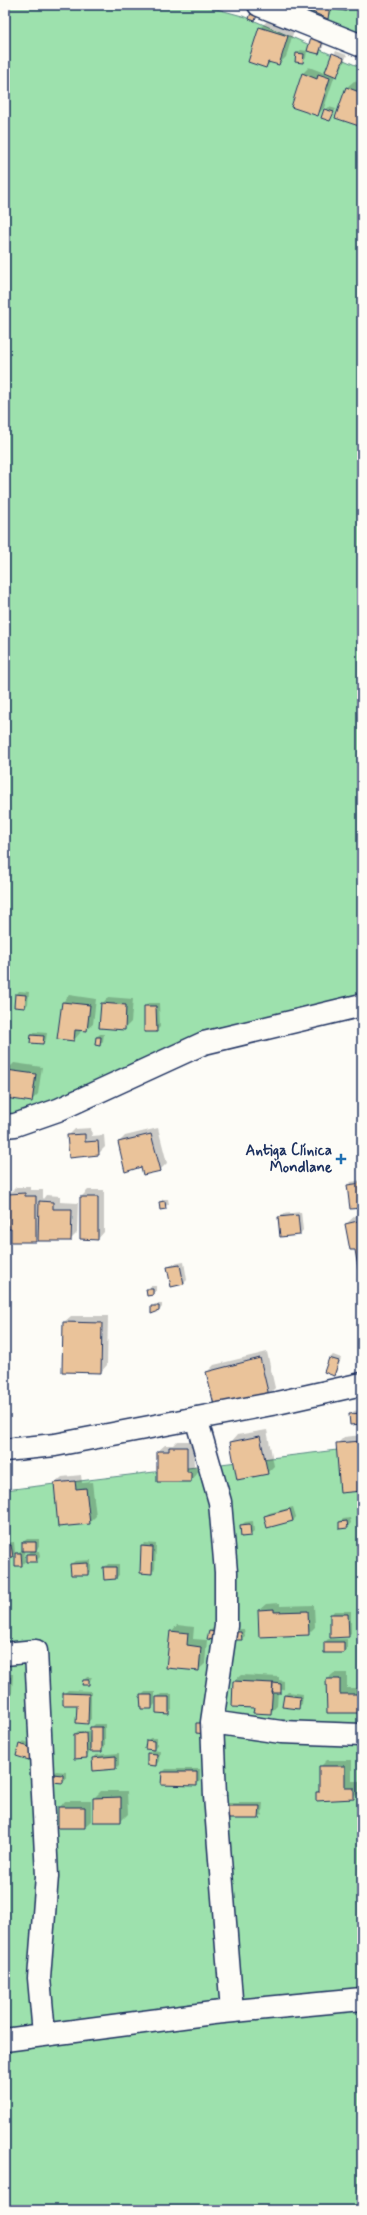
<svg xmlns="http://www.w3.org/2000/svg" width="367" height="2215" font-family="Mynerve,sans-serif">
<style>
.green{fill:#9de1ad;stroke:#5c8886}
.shadow{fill:#0003}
.building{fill:#eac39a;stroke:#1b2f5e}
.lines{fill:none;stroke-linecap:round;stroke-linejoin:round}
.street-casing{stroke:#1b2f5e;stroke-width:25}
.street{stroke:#fdfcf7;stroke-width:22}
.poi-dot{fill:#1f6fb2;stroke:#fdfcf7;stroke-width:1.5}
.labels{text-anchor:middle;stroke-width:3;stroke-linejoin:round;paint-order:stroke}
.poi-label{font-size:15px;font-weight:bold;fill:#1b2f5e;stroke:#fdfcf7;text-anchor:end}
</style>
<rect width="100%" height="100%" fill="#fdfcf7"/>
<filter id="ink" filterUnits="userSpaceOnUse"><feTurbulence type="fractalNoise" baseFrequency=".025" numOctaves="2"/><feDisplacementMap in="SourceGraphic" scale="8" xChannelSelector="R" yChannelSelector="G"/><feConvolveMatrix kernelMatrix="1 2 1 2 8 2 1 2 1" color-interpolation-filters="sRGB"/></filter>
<g filter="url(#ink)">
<path class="green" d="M5,5h197l44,12 116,51v927l-154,35 -149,74 -39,11 -15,-2z
M277,5h85v32z
M362,1447v763h-357v-720z"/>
<path class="shadow" d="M312,5h37l-4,5 -11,-2 -7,10z
M267,21l27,9 -8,27 -7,7 -8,-2 -5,5 -6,-39z
M326,37l-4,13 -3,3 -11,-3z
M301,50l6,1 -1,7 -3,4 -6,-9z
M336,51l11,4 -7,17 -5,3 -11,33 -7,7 -15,-41 7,-7 13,5 5,-4z
M354,81l8,3v38l-3,3 -22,-8 10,-30z
M329,107l7,2 -6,11 -5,-10z
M19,991l10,1 -1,12 -3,3 -9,-12z
M5,994l4,1v10l-4,4z
M69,995l27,4 -3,25 -7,6h-5l-1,3 -6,7 -11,-38z
M108,997l25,2 -2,23 -7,7 -22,-25z
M148,1003h11l1,24 -4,4 -11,-24z
M35,1032l12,1 -1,7 -3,3 -12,-8z
M100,1034h4l-1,7 -3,4 -4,-8z
M5,1045h3l-3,17z
M14,1063l28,4 -4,27 -7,7 -26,-4 2,-27z
M91,1128l1,8 12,-1 1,12 -7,7 -30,-18 7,-7z
M158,1128l9,35 -7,7 -18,-4 -23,-24 6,-6z
M362,1180v27l-14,-22 3,-3z
M16,1187h15v3h12v9l3,-4 14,1v6l18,1 -1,30 -7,7 -32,-1 -2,2 -27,-47z
M88,1190h16v42l-6,7 -17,-42z
M163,1199h5l1,5 -8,5 -1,-6z
M301,1212l2,18 -3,4 -19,2 -2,-18 3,-4z
M362,1214v68l-6,-34 -10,-24 10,-9z
M184,1262l3,18 -3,3 -12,3 -4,-18 4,-4z
M151,1286h5v5l-3,3 -6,-5z
M155,1304h7v3l-3,4 -7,-4z
M71,1316h37l-1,49 -6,7 -37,-50z
M267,1352l8,36 -7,7 -61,-23 7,-7z
M333,1355l8,3 -4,13 -3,3 -4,-16z
M362,1410v13l-12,-8 4,-4z
M267,1430l7,36 -7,7 -36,-31 6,-7z
M362,1435v55l-25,-46 7,-7z
M177,1441h16l1,24h3v9l-6,7 -33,-30 7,-6h8z
M81,1475l1,8 10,-1 4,34 -7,7 -34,-40 7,-6z
M293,1507l3,10 -3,4 -28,-5 4,-3z
M350,1518l1,5 -4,4 -7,-5 3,-3z
M253,1521l1,11 -4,3 -9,-10 4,-3z
M27,1539h12v8l-4,4h4l1,6 -4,4 -9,-7 5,-4h-8l1,11 -3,4 -6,-12 7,-3v-8z
M14,1542l1,11 -3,3 -7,1v-14z
M145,1543l11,1 -1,25 -4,4 -9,-27z
M91,1560v10l-3,4 -17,-10 4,-3z
M108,1564h11v11l-3,3 -12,-10z
M280,1603v3l34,-1 1,22 -7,7 -49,-24 7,-6z
M334,1611h17v22l-3,3 -17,-21z
M177,1625l17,2 -1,12 14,1 -2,24 -7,6 -27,-38z
M213,1628l5,1 -1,6 -7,-4z
M238,1629h6l1,7 -4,3 -6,-7z
M328,1639h19v10l-3,3 -19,-10z
M334,1673h13v15h15v24h-34l-1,-33z
M5,1674h8l-1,19 -3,4 -4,-1z
M241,1675l38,2v3l5,1v8l-6,3 -1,14 -7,7 -15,-6 -21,-26z
M87,1677h5l-4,7 -4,-4z
M68,1690l23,1v28l-4,4 -9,-19 -14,-10z
M145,1692h10v12l-3,4h-10l-1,-12z
M288,1692l15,2 -1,10 -4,3 -13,-12z
M161,1694h11v15l-4,4 -11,-1v-15z
M95,1724h10v23l-4,4h-11l-3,6 -12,-23 3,-3h11l1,8h1v-11z
M150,1738h7v7l-4,4 -6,-8z
M23,1741l12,4 -3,11 -3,3 -9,-14z
M152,1750l8,1 -1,10 -3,4 -8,-11z
M119,1753v12l-3,3 -22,2 -1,-12 3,-3z
M327,1760h25v21h8v10l2,-2v7v-6l-9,8 -36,-6 3,-2v-23z
M166,1769h34v12l-4,4 -33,-13z
M56,1771l10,1v7l-4,3 -9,-8z
M101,1791h26l1,23 -7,7 -27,-23z
M65,1801h26v20l-7,6 -25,-19z
M228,1803h35l-1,12 -3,3 -34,-12z"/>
<path class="building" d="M311,5h19l-2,14 -18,-8z
M333,5h14l-1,6 -14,-2z
M251,12l6,3 -2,6 -6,-2z
M259,27l29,9 -9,29 -11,-3 -2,6 -18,-6z
M311,37l12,4 -4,13 -12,-3z
M296,53l8,1 -1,9 -8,-1z
M332,53l12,5 -7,19 -12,-5z
M302,73l15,6 1,-5 12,4 -12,38 -27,-9z
M346,87l16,6v25l-3,8 -24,-8z
M324,109l10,3 -4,9 -9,-3z
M15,994l11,1 -1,13 -11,-1z
M62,1002l28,3 -3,26 -12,-1 -1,11 -17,-2z
M101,1003l25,2 -1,25 -26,-2z
M144,1006h12l1,26h-13z
M31,1035l13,1 -1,8 -13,-1z
M96,1037h5l-1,9 -5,-1z
M6,1070l30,4 -4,28 -27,-4z
M85,1134v8l13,-1 1,14 -30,3 -2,-23z
M151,1134l10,37 -18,4 -2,-8 -16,5 -7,-30z
M362,1183v25l-12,1 -3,-24z
M25,1193v3h11v46h-25v-13h-3v-35z
M80,1197h18v43l-18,-1z
M39,1201l14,1v7h19l-1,32h-33z
M165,1201l1,8 -6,1 -1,-8z
M298,1215l2,20 -20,2 -2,-20z
M362,1220v65h-1l-6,-35h-5l-5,-26z
M180,1265l4,19 -13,3 -4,-20z
M146,1289h7v6l-6,1z
M151,1306h8v5l-8,3z
M63,1322l39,1 -1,50 -39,-1z
M260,1358l9,38 -54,13 -9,-37z
M329,1358l10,3 -5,15 -10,-4z
M362,1413v11l-12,1 -1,-11z
M260,1436l8,38 -31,6 -7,-38z
M362,1441v50l-22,2 -4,-50z
M169,1447h18v25h4v10h-34v-31h12z
M75,1481l1,8 10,-1 4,36 -32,3 -4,-44z
M359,1508h3v14h-1z
M290,1509l3,12 -26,7 -3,-12z
M347,1521l1,7 -9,1v-7z
M250,1524l1,12 -10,1 -1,-12z
M22,1542h14v9h-14z
M11,1545l2,12 -8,1v-12z
M141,1546l12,1 -1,27 -12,-1z
M15,1553h6l1,13h-7z
M26,1554h10l1,8h-11z
M88,1563v12h-17l-1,-11z
M103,1567h13v12l-12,1z
M274,1609v3l34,-1 1,24 -50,2 -1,-27z
M330,1614h18l1,23 -19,1z
M170,1631l18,2 -1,12 14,2 -2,24 -33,-3z
M209,1631l6,1 -1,8 -7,-1z
M234,1632h7l1,8h-8z
M324,1642h20v11h-20z
M5,1677h5l-1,21 -4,-1z
M326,1679h14v15h22v19h-35z
M83,1680h6v5h-7z
M233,1681l40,2 -2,31 -18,-1 1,-5 -22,-1z
M273,1683l8,1v9h-9z
M63,1693l26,1 -1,30 -12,-1 1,-18h-14z
M140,1695h12v14h-11z
M284,1695l16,2 -1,12 -17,-2z
M156,1697h13v17l-13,-1z
M196,1723h10v11l-10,-1z
M90,1727h12v25h-12z
M86,1733l1,25 -13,1v-25z
M146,1740l8,1v9l-9,-1z
M19,1744l14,4 -4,12 -13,-4z
M147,1753l10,1 -1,12 -9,-1z
M116,1756v13l-23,2 -1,-13z
M319,1766h26v22h9v11l-38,2v-9h3z
M162,1772h35v14l-36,-1z
M52,1774l11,1v8l-11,-1z
M121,1797v25h-28v-24z
M224,1806h36l-1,13h-35z
M58,1807h27v21h-27z"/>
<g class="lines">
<defs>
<path id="street" d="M259,5l103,41
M5,1126l10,-1 43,-15 146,-67 158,-38
M196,1418l24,84 6,70v54l-14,96 3,74 17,215
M5,1450l50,-5 222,-42 85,-19
M5,1654l31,-3 11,225 -8,102 5,56
M212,1722l69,10 81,3
M5,2040l208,-27 149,-14"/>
</defs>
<use href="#street" class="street-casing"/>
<use href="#street" class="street"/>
</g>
</g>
<path class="poi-dot" d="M339 1153h4v4h4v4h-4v4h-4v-4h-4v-4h4z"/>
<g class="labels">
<g class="poi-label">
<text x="332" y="1155">Antiga Clínica<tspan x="332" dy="17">Mondlane</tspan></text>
</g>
</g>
<rect width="367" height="2215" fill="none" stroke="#fdfcf7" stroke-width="20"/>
<rect x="10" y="10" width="347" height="2195" fill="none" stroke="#1b2f5e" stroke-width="1.5" filter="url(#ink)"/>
</svg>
